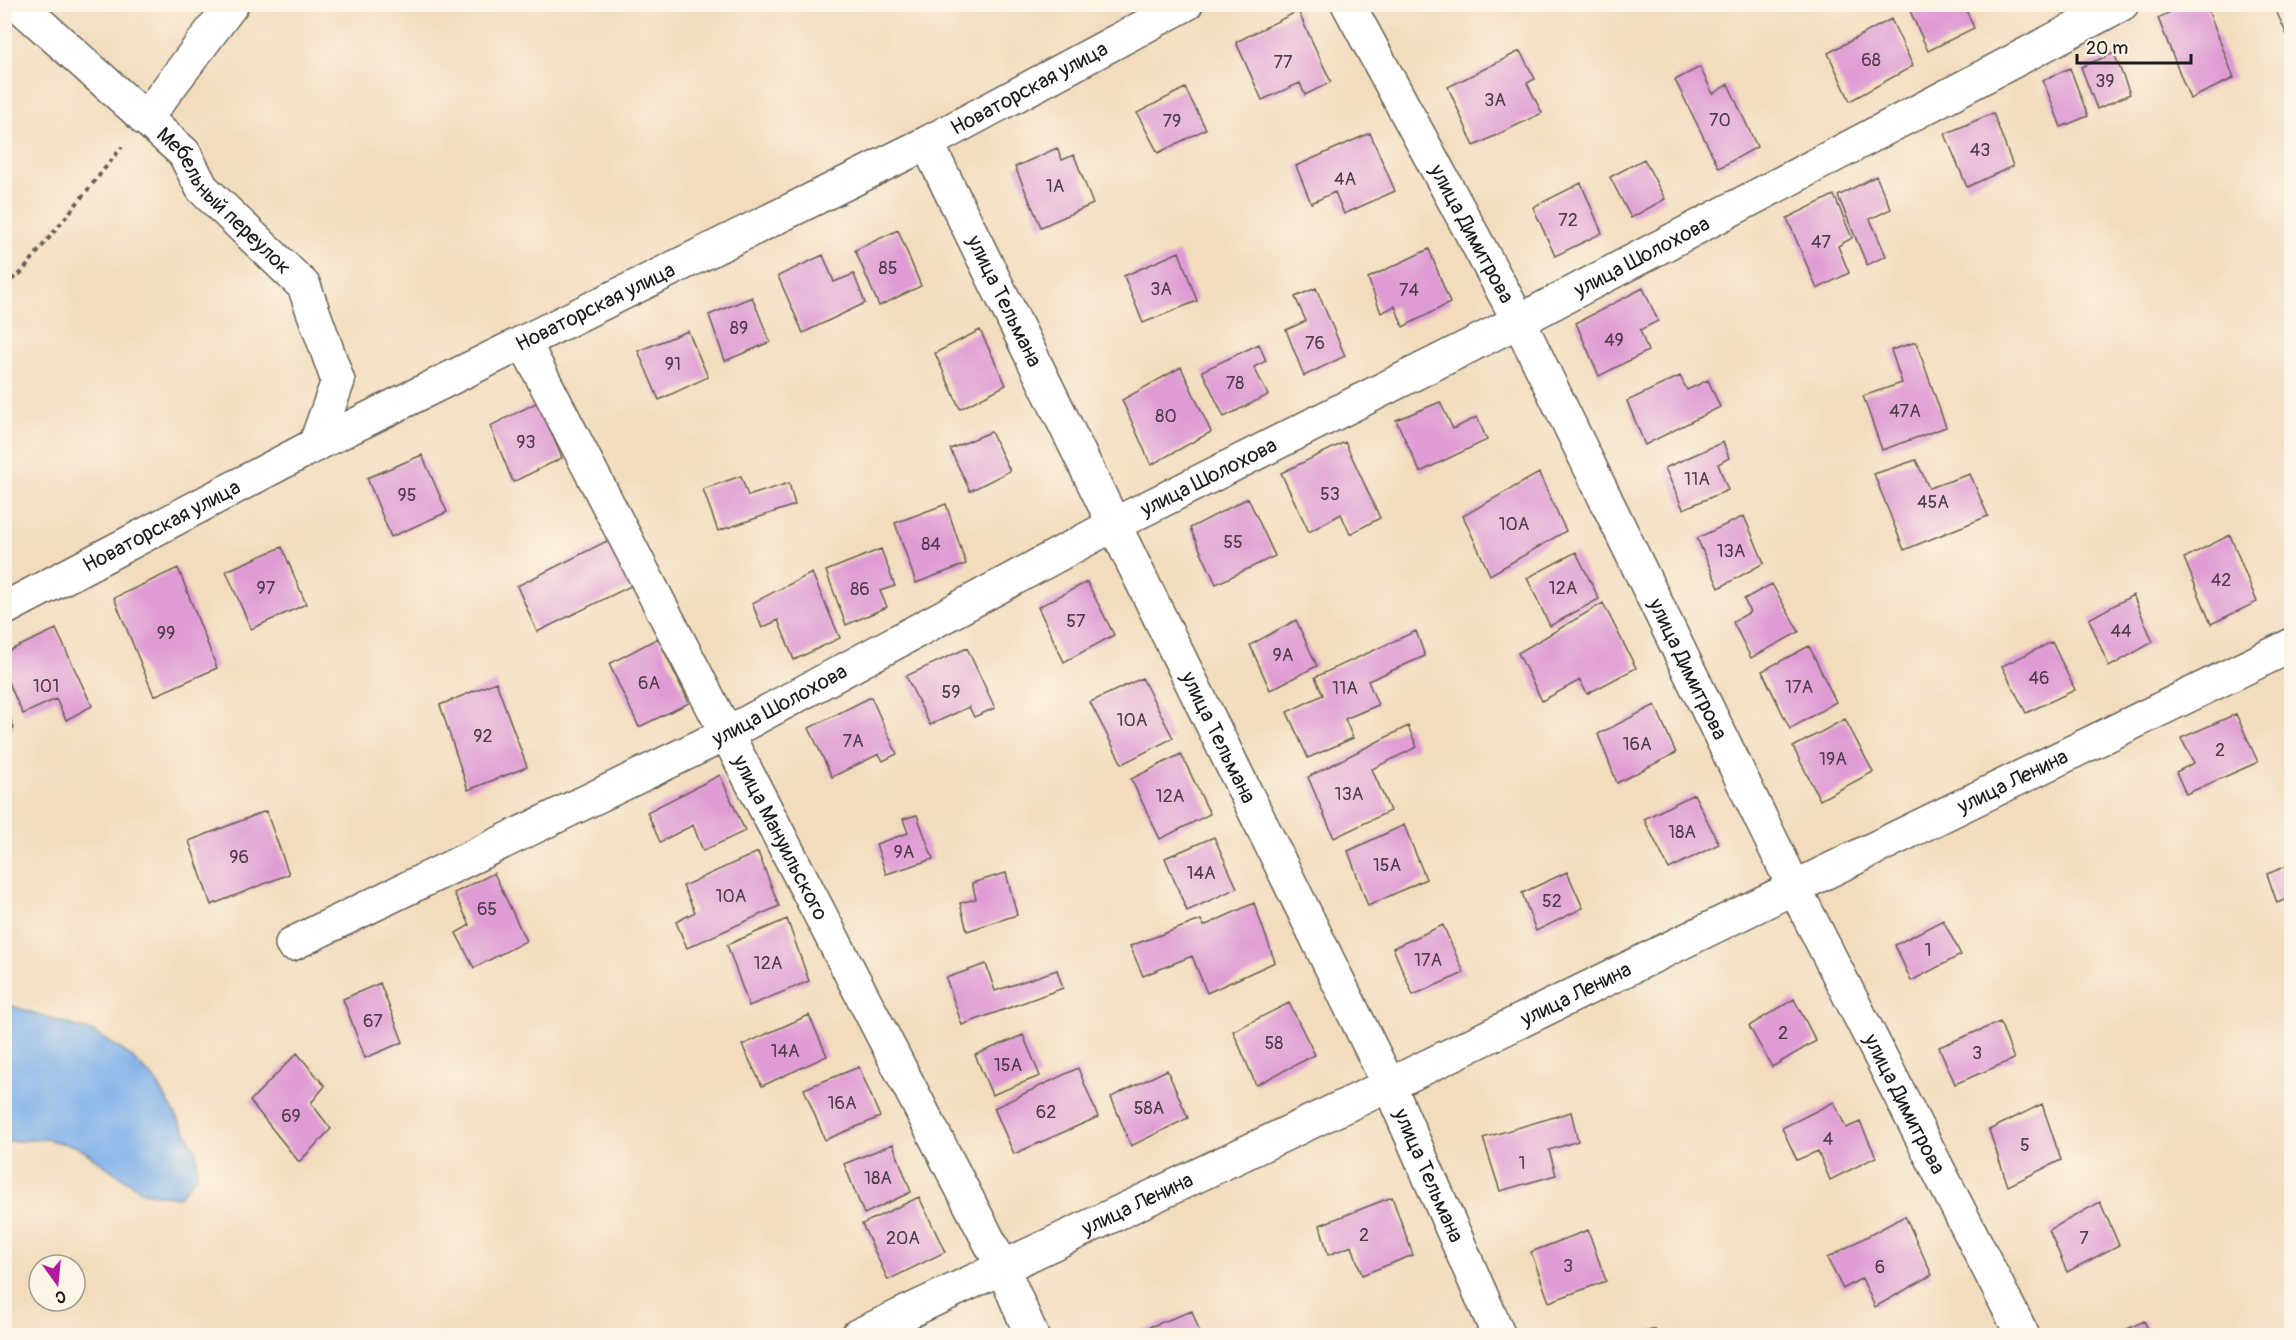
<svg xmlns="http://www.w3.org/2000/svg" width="2296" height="1340" font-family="Pangolin,sans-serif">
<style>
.water{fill:#7eb0ea;stroke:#4d6683;stroke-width:1.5}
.building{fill:#df9bd4}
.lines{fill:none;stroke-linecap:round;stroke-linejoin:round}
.minor-casing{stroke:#675f54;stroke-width:36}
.path{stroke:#675f54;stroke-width:4;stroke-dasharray:4.5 4.5;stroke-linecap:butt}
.minor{stroke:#fff;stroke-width:33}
.labels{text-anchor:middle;stroke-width:5;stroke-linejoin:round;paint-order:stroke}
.number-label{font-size:18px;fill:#4d3c4a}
.street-label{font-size:21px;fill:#1c1c1c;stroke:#fcf5e5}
</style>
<rect width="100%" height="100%" fill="#fcf5e5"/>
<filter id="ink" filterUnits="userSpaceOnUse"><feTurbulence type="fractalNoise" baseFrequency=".0167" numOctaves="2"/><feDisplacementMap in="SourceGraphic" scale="12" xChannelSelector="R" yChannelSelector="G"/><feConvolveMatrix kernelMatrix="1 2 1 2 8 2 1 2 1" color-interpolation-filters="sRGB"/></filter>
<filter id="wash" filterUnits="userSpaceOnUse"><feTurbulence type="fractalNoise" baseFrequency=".008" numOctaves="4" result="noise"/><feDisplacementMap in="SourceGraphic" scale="24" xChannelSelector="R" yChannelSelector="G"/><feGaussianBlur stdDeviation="1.35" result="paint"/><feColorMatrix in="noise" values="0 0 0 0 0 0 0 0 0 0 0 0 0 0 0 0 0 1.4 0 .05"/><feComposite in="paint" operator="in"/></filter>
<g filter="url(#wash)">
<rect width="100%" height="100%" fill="#f2dcbd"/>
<path class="water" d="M5,1004l89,28 34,22 28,27 41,70v24l-18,22 -36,-5 -65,-45 -33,-8 -40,3z"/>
<g id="blocks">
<path class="building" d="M2186,4h20l28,74 -44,21 -32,-81z
M2273,4h19v42z
M1922,5h42l10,23 -46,23 -18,-40z
M1298,11l33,71 -26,13 -5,-12 -38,17 -26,-58z
M1891,19l22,47 -63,35 -22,-48z
M1520,51l15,28 -8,4 15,30 -68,33 -26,-59z
M2114,53l16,41 -33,15 -16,-42z
M1700,67l13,27 15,-10 29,63 -38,21 -44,-88z
M2070,68l18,48 -27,11 -18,-47z
M1185,88l21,41 -48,24 -21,-40z
M1993,113l20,53 -46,21 -22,-53z
M1370,133l25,58 -51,23 -9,-22 -24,11 -15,-37z
M1057,148l5,12 12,-5 19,49 -52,23 -26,-60z
M1644,159l21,40 -34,19 -21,-41z
M1876,176l15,33 -21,10 16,37 -19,9 -29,-69z
M1581,183l21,50 -47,23 -22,-49z
M1834,195l18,43 -14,8 11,27 -32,16 -30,-71z
M898,230l23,56 -42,20 -24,-56z
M1429,249l21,54 -47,24 -8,-21 -14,7 -13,-35z
M1179,252l18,49 -54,22 -19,-47z
M823,255l11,27 20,-8 11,29 -62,30 -25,-57z
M1316,288l29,68 -41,20 -18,-46 20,-9 -11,-24z
M1643,288l15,33 -18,9 8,21 -49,25 -23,-53z
M752,297l18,45 -45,19 -16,-46z
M980,330l26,55 -46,24 -25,-56z
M688,331l20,46 -49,23 -21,-49z
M1916,342l30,85 -64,23 -19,-54 39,-13 -11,-33z
M1259,344l7,17 -12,6 14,28 -44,22 -22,-46z
M1181,367l30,65 -60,33 -29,-65z
M1680,376l7,14 21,-10 12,27 -75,38 -18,-44z
M538,402l24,56 -49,24 -23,-56z
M1440,402l13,27 24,-12 10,23 -67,32 -24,-52z
M991,432l19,39 -40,20 -20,-42z
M1345,442l35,76 -30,16 -9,-20 -32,18 -28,-59z
M1723,442l6,16 -11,6 10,26 -45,19 -18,-41z
M422,455l25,57 -56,25 -24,-59z
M1916,460l13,28 41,-14 18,42 -84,34 -30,-76z
M1539,473l27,58 -76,44 -27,-59z
M741,476l7,20 41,-13 6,22 -77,26 -15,-42z
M1248,498l27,58 -59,28 -26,-56z
M946,504l20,60 -50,19 -21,-60z
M1744,516l20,47 -45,25 -22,-50z
M2230,535l27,67 -46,22 -27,-66z
M611,539l20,47 -94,46 -20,-46z
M282,547l24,57 -55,25 -25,-58z
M881,549l14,37 -15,5 7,16 -41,18 -20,-54z
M1576,552l23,47 -49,27 -23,-48z
M178,568l39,100 -63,28 -40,-98z
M812,573l28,65 -46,22 -16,-40 -16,8 -10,-25z
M1087,582l27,53 -50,27 -26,-55z
M1772,584l27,48 -48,26 -18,-36 17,-10 -6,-13z
M2133,595l20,47 -44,25 -20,-48z
M1603,603l33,65 -49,26 -7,-14 -38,21 -24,-48z
M1296,620l21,46 -47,24 -20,-45z
M56,629l36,77 -26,14 -10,-21 -33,15 -19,-41v-20z
M1416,631l9,25 -57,25 10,24 -33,14 8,19 -45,20 -21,-46 36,-17 -8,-18z
M658,638l31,65 -50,24 -30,-63z
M2052,642l23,48 -49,23 -24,-47z
M1809,646l27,56 -46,27 -28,-58z
M967,648l28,60 -21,9 -5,-10 -39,18 -24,-49z
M1142,678l31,60 -51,26 -32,-62z
M496,682l31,85 -59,23 -28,-85z
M871,697l26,57 -14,7 -4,-7 -47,23 -23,-49z
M5,705l9,23 -9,4z
M1655,705l21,48 -59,30 -19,-49z
M2236,714l22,48 -72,32 -10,-22 18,-9 -13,-25z
M1845,719l28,53 -53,28 -27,-53z
M1408,726l9,21 -45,22 18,42 -56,27 -26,-61z
M1181,754l29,60 -50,25 -29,-60z
M720,775l25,56 -42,20 -10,-26 -33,17 -13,-30z
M1694,794l25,50 -50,25 -25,-50z
M266,811l23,63 -78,31 -22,-64z
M917,815l16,44 -47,15 -10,-30 32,-11 -5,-14z
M1404,825l22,54 -58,27 -20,-55z
M1214,837l23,51 -50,23 -22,-53z
M758,852l21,54 -92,42 -11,-26 19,-10 -12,-26z
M2292,864v33l-15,6 -10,-29z
M1567,872l16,36 -47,23 -14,-38z
M494,873l32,68 -52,27 -18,-35 14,-8 -16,-32z
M1006,873l11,42 -50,16 -7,-28 16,-4 -4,-16z
M1254,903l21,59 -68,31 -15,-37 -49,20 -13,-30 71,-26 3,6z
M787,919l22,62 -60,25 -22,-61z
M1943,920l18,35 -50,26 -16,-36z
M1443,925l21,48 -51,22 -20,-47z
M986,964l9,27 62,-21 6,18 -101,37 -16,-47z
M380,983l23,59 -38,16 -22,-59z
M1794,999l22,42 -44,26 -23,-41z
M1289,1003l26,52 -59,30 -23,-54z
M809,1015l18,41 -65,30 -20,-41z
M2000,1022l14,37 -59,25 -16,-37z
M1023,1035l17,41 -48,19 -17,-40z
M297,1053l28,33 -14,17 20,26 -32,33 -49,-61z
M859,1067l21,50 -55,23 -21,-51z
M1078,1068l20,49 -84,37 -20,-46z
M1167,1070l21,48 -57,28 -20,-49z
M1834,1102l12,26 14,-6 16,35 -46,23 -12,-29 -21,9 -15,-32z
M2042,1104l19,56 -53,26 -19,-56z
M1571,1112l7,29 -29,9 7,25 -56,16 -17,-53z
M893,1144l18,48 -47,22 -20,-50z
M919,1197l26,55 -57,28 -26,-56z
M1392,1197l21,58 -51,20 -10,-29 -24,9 -8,-30z
M2100,1202l19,43 -52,27 -18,-42z
M1905,1216l27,59 -57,32 -13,-29 -19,11 -16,-31z
M1588,1230l18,51 -57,21 -18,-50z
M1192,1311l9,25h-73v-1z
M2144,1321l7,15h-38z
M1655,1329l2,7h-23v-1z"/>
</g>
</g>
<g filter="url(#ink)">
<use href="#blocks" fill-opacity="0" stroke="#675f54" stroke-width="1.5"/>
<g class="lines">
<defs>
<g id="minor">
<path id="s1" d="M18,4l166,149 18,35 102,98 34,95 -23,64"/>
<path id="s2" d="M1348,4l171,317 276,568 228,447"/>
<path d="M145,119l87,-115"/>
<path id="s3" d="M927,143l462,942 110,251"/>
<path id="s4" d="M524,342l478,924 30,70"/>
<path id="s5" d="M4,609l311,-164 612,-302 259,-139"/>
<path id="s6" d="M292,944l434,-210 387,-209 406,-204 603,-317"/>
<path id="s7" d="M857,1336l532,-251 903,-440"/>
</g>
</defs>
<use href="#minor" class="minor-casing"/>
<path class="path" d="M4,285l17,-12 101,-126"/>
<use href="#minor" class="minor"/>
</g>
</g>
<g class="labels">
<g class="number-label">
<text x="1871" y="66">68</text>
<text x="1283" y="68">77</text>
<text x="2105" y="87">39</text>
<text x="1495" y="106">3А</text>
<text x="1720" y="126">70</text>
<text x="1172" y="127">79</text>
<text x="1980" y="156">43</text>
<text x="1345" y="185">4А</text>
<text x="1055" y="192">1А</text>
<text x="1568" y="226">72</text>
<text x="1821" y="248">47</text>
<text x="888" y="274">85</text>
<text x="1161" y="295">3А</text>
<text x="1409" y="296">74</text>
<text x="739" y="334">89</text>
<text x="1614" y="346">49</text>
<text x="1315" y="349">76</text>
<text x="673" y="370">91</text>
<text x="1235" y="389">78</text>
<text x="1905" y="417">47А</text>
<text x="1166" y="422">80</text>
<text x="526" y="448">93</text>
<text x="1697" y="485">11А</text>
<text x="1330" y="500">53</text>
<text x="407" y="501">95</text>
<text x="1933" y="508">45А</text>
<text x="1514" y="530">10А</text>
<text x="1233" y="548">55</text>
<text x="931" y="550">84</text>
<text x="1731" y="557">13А</text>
<text x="2221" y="586">42</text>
<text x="266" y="594">97</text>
<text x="1563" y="594">12А</text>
<text x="860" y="595">86</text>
<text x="1076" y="627">57</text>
<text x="2121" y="637">44</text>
<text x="166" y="639">99</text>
<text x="1283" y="661">9А</text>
<text x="2039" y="684">46</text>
<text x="649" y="689">6А</text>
<text x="46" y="692">101</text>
<text x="1799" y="693">17А</text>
<text x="1345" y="694">11А</text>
<text x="951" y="698">59</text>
<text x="1132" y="726">10А</text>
<text x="483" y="742">92</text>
<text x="853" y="747">7А</text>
<text x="1637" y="750">16А</text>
<text x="2220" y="756">2</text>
<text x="1833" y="765">19А</text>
<text x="1349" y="800">13А</text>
<text x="1170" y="802">12А</text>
<text x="1682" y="838">18А</text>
<text x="904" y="858">9А</text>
<text x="239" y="863">96</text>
<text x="1387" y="871">15А</text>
<text x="1201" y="879">14А</text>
<text x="731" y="902">10А</text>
<text x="1552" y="907">52</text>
<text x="487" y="915">65</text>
<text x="1928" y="956">1</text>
<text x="1428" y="966">17А</text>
<text x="768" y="969">12А</text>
<text x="373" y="1027">67</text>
<text x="1783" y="1039">2</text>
<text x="1274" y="1049">58</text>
<text x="785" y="1057">14А</text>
<text x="1977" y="1059">3</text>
<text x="1008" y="1071">15А</text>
<text x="842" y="1109">16А</text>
<text x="1149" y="1114">58А</text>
<text x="1046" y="1118">62</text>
<text x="291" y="1122">69</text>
<text x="1828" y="1145">4</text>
<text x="2025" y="1151">5</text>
<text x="1522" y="1169">1</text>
<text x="878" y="1184">18А</text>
<text x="1364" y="1241">2</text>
<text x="903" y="1244">20А</text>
<text x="2084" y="1244">7</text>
<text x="1568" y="1272">3</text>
<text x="1880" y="1273">6</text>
</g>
<g class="street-label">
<text dy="7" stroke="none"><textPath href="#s5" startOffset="1150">Новаторская улица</textPath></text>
<text dy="7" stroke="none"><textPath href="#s1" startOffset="286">Мебельный переулок</textPath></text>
<text dy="7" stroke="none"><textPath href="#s2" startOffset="261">улица Димитрова</textPath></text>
<text dy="7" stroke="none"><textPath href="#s6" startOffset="1515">улица Шолохова</textPath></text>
<text dy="7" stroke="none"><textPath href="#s3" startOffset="176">улица Тельмана</textPath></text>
<text dy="7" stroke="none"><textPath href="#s5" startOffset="664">Новаторская улица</textPath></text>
<text dy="7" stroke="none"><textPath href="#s6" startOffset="1029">улица Шолохова</textPath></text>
<text dy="7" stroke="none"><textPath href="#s5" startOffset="178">Новаторская улица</textPath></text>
<text dy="7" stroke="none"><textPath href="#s2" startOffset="747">улица Димитрова</textPath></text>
<text dy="7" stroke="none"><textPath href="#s6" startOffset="543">улица Шолохова</textPath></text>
<text dy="7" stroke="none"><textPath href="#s3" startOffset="662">улица Тельмана</textPath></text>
<text dy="7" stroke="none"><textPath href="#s7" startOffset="1282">улица Ленина</textPath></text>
<text dy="7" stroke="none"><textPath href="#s4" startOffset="558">улица Мануильского</textPath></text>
<text dy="7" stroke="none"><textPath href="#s7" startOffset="796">улица Ленина</textPath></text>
<text dy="7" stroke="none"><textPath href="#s2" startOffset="1233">улица Димитрова</textPath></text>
<text dy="7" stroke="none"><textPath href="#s3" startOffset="1148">улица Тельмана</textPath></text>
<text dy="7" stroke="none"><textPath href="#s7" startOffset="310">улица Ленина</textPath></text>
</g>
</g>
<rect width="2296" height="1340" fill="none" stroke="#fcf5e5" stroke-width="24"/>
<g transform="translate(57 1283) rotate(165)"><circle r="28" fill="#fcf5e5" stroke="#a29e95" stroke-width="1.5"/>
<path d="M0-4.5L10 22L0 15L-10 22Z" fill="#b5179e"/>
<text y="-9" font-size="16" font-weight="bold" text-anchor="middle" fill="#1c1c1c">С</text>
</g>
<path d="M2077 54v9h114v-9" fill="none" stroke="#1c1c1c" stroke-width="3"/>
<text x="2086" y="54" font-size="18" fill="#1c1c1c" stroke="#fcf5e5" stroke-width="4.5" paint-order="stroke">20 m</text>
</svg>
